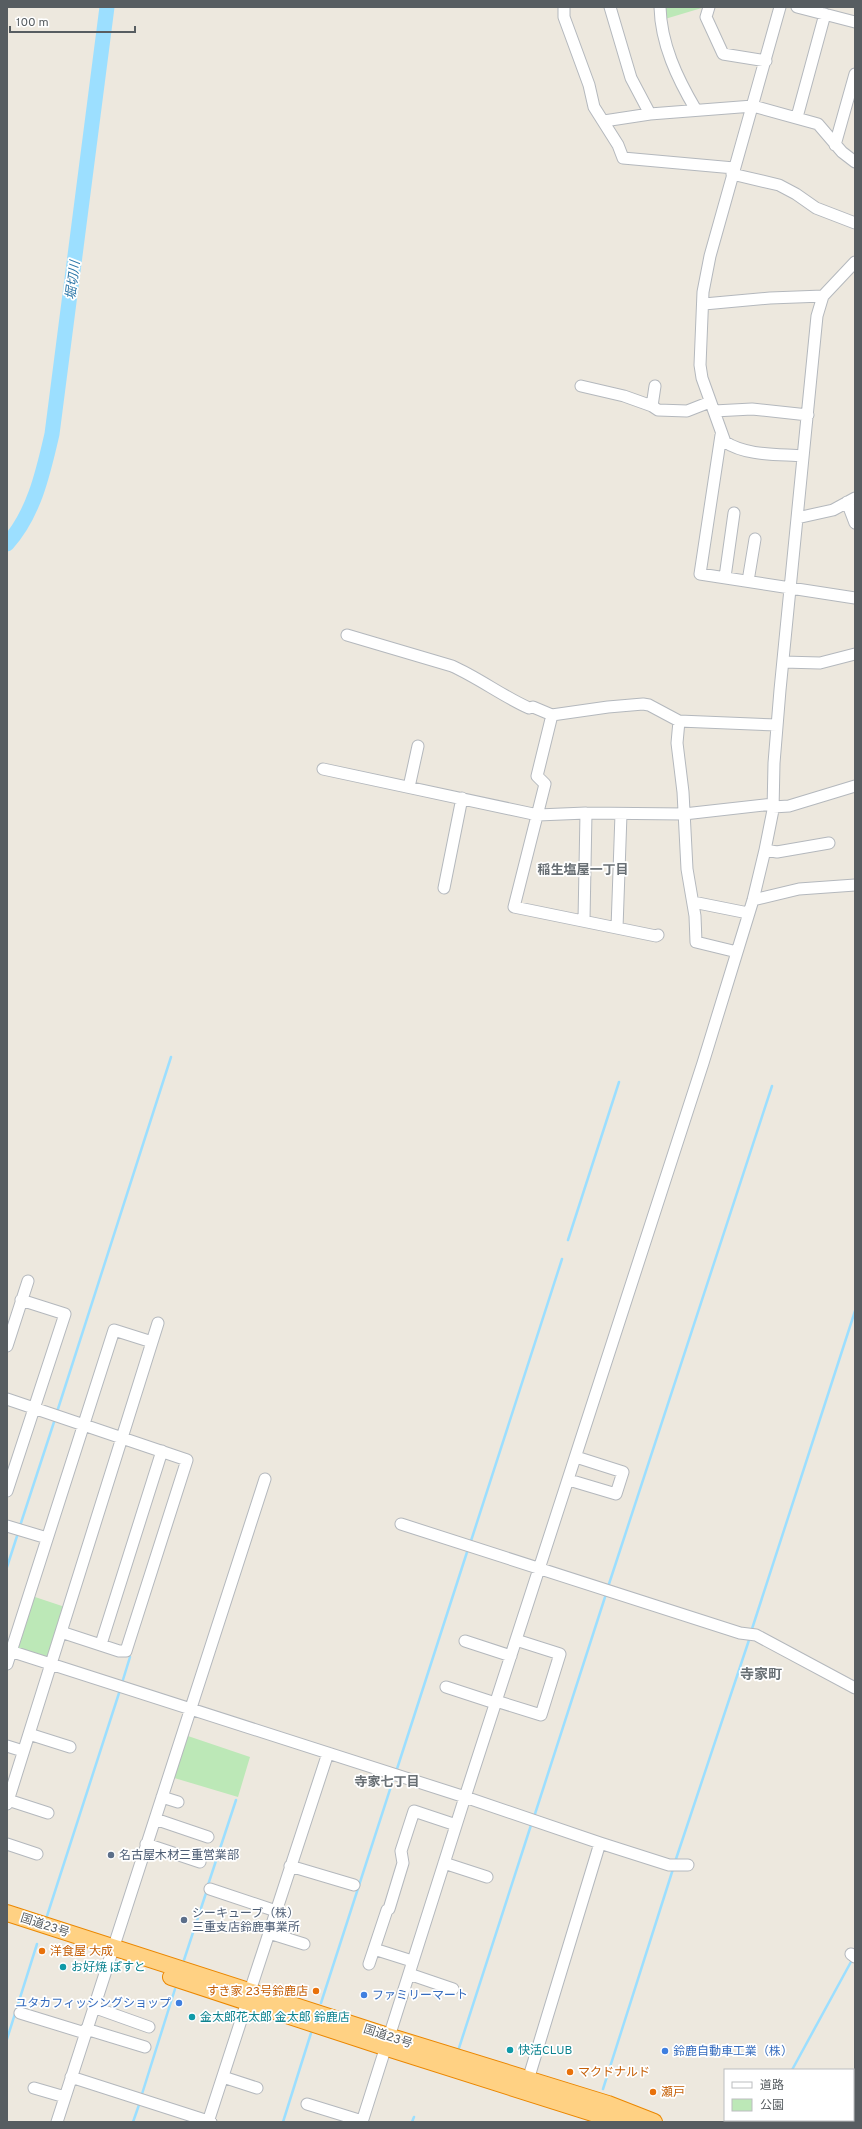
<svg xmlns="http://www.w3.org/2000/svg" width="862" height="2129" font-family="Overpass,'Noto Sans JP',sans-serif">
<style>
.green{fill:#bce8b7}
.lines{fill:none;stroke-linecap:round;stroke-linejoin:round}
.stream{stroke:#9cdfff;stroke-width:2.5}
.river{stroke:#9cdfff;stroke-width:15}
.minor-casing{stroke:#b4b8bd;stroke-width:13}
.highway-casing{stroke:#eb8700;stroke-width:18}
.minor{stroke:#fff;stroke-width:11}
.highway{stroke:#ffd183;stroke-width:16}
.service-dot{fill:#5c6f8a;stroke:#fff;stroke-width:1.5}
.food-dot{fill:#e8710a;stroke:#fff;stroke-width:1.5}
.culture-dot{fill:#0f9aa8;stroke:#fff;stroke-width:1.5}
.shop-dot{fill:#3f7fe0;stroke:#fff;stroke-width:1.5}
.labels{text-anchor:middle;stroke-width:3.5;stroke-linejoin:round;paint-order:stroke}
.service-label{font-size:12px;fill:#4e5e75;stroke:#fff;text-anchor:start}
.street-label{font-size:12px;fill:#575d61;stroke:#fff}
.food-label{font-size:12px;fill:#c56008;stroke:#fff;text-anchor:start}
.culture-label{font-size:12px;fill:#0d838f;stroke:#fff;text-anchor:start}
.shop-label{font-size:12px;fill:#366cbe;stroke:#fff;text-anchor:start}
.water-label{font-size:13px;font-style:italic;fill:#2c77a8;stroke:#fff}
.neighbourhood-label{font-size:13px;font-weight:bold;fill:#686f74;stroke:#fff}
.quarter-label{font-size:14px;font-weight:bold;fill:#686f74;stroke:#fff}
</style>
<rect width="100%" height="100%" fill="#ede8de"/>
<path class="green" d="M664,7h41l-40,12z
M32,1596l33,11 -16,49 -6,2 -24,-7 -3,-5z
M185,1735l65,22 -12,40 -67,-20z"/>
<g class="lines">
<path class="stream" d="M568,1240l51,-158
M57,1412l114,-355
M20,1526l35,-107
M470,1544l92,-285
M7,1567l11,-34
M608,1587l164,-501
M751,1632l104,-321
M122,1683l8,-26
M396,1772l72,-223
M534,1817l72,-223
M675,1862l75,-225
M208,1885l28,-85
M47,1916l73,-226
M184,1960l23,-70
M321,2003l73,-226
M7,2039l30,-95
M459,2048l73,-226
M792,2070l60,-110
M603,2089l70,-220
M142,2094l33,-105
M133,2122l7,-20
M283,2122l28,-89
M412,2122l2,-5
M764,2122l1,-2"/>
<path class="river" d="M7,544c27,-30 36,-71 45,-110l55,-427"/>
<defs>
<path id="minor" d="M564,7v10l25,68 5,22 24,38 5,13 111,10
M610,7l21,71 19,36
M660,7c1,37 17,71 36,103
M709,7l-3,10 17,37 43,7
M780,7l-70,249 -7,36 -3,73 2,13 23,64c22,14 52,12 78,14
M797,7l58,15
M797,117l28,-103
M604,121l46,-7 103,-8 65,18 24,28 13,10
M835,145l20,-71
M732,174l47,11 17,9 20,14 39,15
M704,304l66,-6 53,-2
M581,386l43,10 28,10 6,4 29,1 23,-9
M652,406l3,-20
M714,411l38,-2 56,6
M721,435l-21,139 155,24
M847,502l8,21
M797,518l36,-8 22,-12
M725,577l9,-64
M748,581l7,-42
M347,635l105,31c27,12 50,30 77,42l4,-1 19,8 56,-8 35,-3 6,1 30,16 98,4
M783,662l37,1 35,-9
M552,715l-15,61 8,8 -31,123 142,29 2,-1
M679,721l-2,22 6,49 4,77 8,47 1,26 41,10
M323,769l215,46 48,-2 98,1 89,-10
M409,787l9,-41
M773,807l16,-1 66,-20
M765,850l12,2 52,-9
M444,888l18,-90
M753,900l46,-11 56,-4
M693,902l55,11
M584,920l2,-107
M617,928l4,-114
M7,1346l21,-65
M7,1399l180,61 -61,191h-7l-58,-19
M569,1480l47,14 7,-22 -47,-15
M7,1491l58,-177 -44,-14
M401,1524l339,109 16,2 99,53
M7,1526l40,12
M465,1641l46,15
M101,1644l61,-193
M7,1650l458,147 135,46 69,22h19
M7,1664l107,-334 38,12
M446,1687l49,16
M496,1701l45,14 19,-61 -44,-14
M29,1734l41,13
M7,1746l16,5
M162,1797l16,5
M8,1800l40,13
M7,1804l151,-481
M155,1819l53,18
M7,1844l30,10
M146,1844l54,18
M444,1863l43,14
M290,1866l64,19
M210,1889l66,22
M269,1933l35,11
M851,1954l4,3
M412,1961l-38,-12 13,-39 2,-1 14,-46 -2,-12 13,-40 42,14
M369,1964l5,-15
M409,1974l44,15
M250,1991l78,-238
M93,2007l56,20
M20,2013l65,20
M86,2029l59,18
M71,2077l140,45
M223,2077l34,11
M528,2080l72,-237
M34,2088l31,9
M307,2104l55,17
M853,2108l2,-4
M57,2122l208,-643
M208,2122l39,-120
M362,2122l103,-325 238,-734 50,-163 12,-50 8,-40 1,-47 6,-73 37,-374 6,-20 32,-34
M845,2122l1,-2"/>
<path id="highway" d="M7,1913l381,123 220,68 46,18
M171,1977l213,70 237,75"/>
</defs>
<use href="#minor" class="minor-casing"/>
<use href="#highway" class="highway-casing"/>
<use href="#minor" class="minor"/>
<use href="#highway" class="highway"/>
</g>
<g class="service-dot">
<circle cx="111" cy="1855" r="4"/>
<circle cx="184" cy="1920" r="4"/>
</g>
<g class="food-dot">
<circle cx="42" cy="1951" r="4"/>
<circle cx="316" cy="1991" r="4"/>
<circle cx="570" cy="2072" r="4"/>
<circle cx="653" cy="2092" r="4"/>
</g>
<g class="culture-dot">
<circle cx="63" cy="1967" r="4"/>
<circle cx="192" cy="2017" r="4"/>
<circle cx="510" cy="2050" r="4"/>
</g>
<g class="shop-dot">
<circle cx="364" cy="1995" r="4"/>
<circle cx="179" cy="2003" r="4"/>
<circle cx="665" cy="2051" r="4"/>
</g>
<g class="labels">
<g class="service-label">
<text x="119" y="1859">名古屋木材三重営業部</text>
<text x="192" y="1917">シーキューブ（株）<tspan x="192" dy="14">三重支店鈴鹿事業所</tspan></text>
</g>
<g class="street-label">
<text transform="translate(45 1925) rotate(18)" y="4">国道23号</text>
<text transform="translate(388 2036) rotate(18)" y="4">国道23号</text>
</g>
<g class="food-label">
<text x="50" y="1955">洋食屋 大成</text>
<text x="308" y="1995" text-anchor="end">すき家 23号鈴鹿店</text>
<text x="578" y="2076">マクドナルド</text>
<text x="661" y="2096">瀬戸</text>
</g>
<g class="culture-label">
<text x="71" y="1971">お好焼 ぽすと</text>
<text x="200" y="2021">金太郎花太郎 金太郎 鈴鹿店</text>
<text x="518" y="2054">快活CLUB</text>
</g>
<g class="shop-label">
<text x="372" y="1999">ファミリーマート</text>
<text x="171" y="2007" text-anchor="end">ユタカフィッシングショップ</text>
<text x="673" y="2055">鈴鹿自動車工業（株）</text>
</g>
<g class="water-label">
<text transform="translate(72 280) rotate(-83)" y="5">堀切川</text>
</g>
<g class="neighbourhood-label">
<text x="583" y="874">稲生塩屋一丁目</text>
<text x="387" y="1786">寺家七丁目</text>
</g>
<g class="quarter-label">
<text x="761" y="1679">寺家町</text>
</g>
</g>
<rect width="862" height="2129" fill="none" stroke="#575d61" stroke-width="16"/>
<rect x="724" y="2069" width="130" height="52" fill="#ffffff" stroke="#bcbec0"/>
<rect x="732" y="2082" width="20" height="6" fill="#ffffff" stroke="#bcbec0"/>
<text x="760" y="2089" font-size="12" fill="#575d61">道路</text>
<rect x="732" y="2099" width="20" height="12" fill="#bce8b7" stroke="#bcbec0"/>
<text x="760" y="2109" font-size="12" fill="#575d61">公園</text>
<path d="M10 26v6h125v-6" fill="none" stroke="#575d61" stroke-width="2"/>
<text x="16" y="26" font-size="12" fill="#575d61" stroke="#ffffff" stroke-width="3" paint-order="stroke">100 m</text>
</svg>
